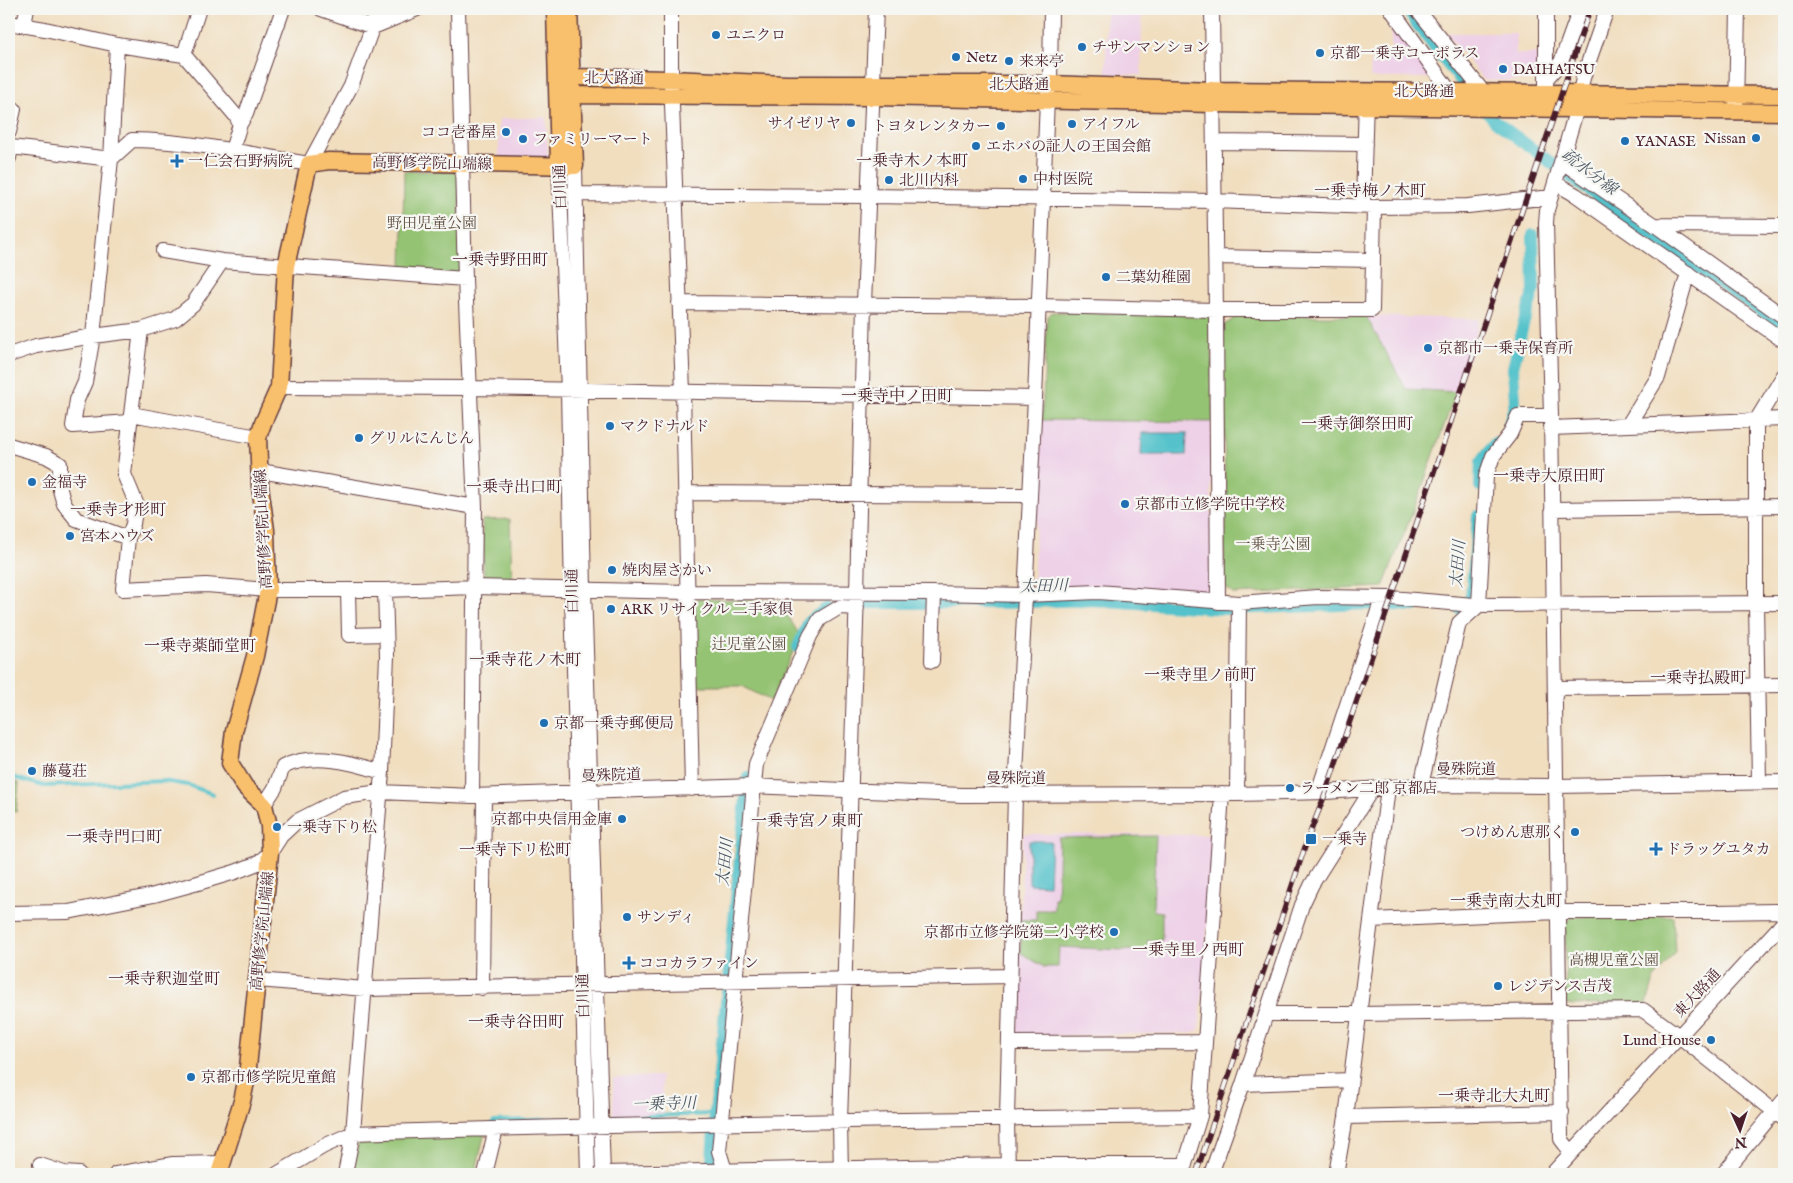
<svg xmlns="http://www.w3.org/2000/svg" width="1793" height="1183" font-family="'IM FELL English','Noto Serif JP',serif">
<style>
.built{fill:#eed0e7}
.green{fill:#94c373;stroke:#6f714f}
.forest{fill:#77a965;stroke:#606448}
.water{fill:#54c2cb;stroke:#4f707b}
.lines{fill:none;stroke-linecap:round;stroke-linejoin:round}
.stream{stroke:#54c2cb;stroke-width:4}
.canal{stroke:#54c2cb;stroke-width:12}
.minor-casing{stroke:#633c41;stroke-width:16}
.major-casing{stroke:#633c41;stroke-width:19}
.minor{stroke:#fff;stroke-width:14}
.major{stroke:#f8bf6c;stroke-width:16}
.rail-casing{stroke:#4a1f2b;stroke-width:5.5}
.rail{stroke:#f6f6f2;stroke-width:4;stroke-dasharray:11;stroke-linecap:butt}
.poi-dot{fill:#1f6fb2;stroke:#f6f6f2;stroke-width:2}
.labels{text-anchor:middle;stroke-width:4.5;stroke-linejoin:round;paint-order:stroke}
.poi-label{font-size:15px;fill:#4a1f2b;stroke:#f6f6f2;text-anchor:start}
.street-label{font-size:15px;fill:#4a1f2b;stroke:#f6f6f2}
.park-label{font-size:15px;fill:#605041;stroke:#f6f6f2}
.neighbourhood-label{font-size:16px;fill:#4a1f2b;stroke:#f6f6f2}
.water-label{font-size:16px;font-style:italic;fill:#4e5863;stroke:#f6f6f2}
</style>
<rect width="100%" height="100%" fill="#f6f6f2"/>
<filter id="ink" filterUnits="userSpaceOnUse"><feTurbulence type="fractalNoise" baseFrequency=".02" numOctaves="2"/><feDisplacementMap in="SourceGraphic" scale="10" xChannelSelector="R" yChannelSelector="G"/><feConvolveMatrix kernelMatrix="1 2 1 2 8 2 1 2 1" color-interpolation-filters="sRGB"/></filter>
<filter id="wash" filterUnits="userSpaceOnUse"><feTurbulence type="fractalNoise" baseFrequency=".0096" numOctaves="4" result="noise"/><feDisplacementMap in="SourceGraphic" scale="20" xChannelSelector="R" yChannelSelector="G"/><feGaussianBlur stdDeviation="1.12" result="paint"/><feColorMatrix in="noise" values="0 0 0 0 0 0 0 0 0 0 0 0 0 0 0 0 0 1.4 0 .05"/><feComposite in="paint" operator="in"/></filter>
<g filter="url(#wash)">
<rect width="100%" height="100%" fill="#f1debf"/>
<path class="built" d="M1106,9h36l-1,66 -35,-1z
M1391,19l46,59h-67l1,-18 20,-1z
M1446,33h70v21h21v19l-7,8 -46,-1z
M1781,38h3v47h-3z
M546,117l2,42h-49v-40z
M1052,312l160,8 -1,274 -174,-4 -4,-5 14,-267z
M1366,316l113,3 -4,22 -19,51 -50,-3z
M1023,834l192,1 -16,195 -7,3 -171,3 -4,-4z
M661,1076l2,37 -49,2 -1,-37z"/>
<path class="green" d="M404,171l51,1 4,5 2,92 -5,6 -54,-4z
M1052,312l156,3 4,5 1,102 -171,-2 5,-102z
M1238,316h128l40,73 50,3 -37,104 -36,91 -150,7 -9,-8 1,-90 -2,-170z
M510,519l2,60 -23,1 -5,-5 -2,-55z
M697,599l82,2 21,35 -29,65 -29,-15h-46l-2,-84z
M9,778l10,6 -3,28 -7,-1z
M1156,836l-3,74 2,1 7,1v28h-14l-1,11 -88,-4 -1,20h-14l-23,-14v-33h15v-10h18v-12h3l2,-60z
M1673,916l2,36 -21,27 -7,25 -81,1 -1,-81 6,-7z
M485,1132l-10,42h-123l7,-34 5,-2z"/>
<path class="forest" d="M9,459l6,1 -6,64z"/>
<path class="water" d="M1142,433h45l-1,22h-45z
M1029,841h22l-2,44 -20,-1z"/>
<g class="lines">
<path class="stream" d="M9,776l35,10 119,-5 25,4 25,9
M614,1117l101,-3
M490,1126l4,-5 77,-2"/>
<path class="canal" d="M1406,9l37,50 52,62 121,90 168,116
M1509,426l6,-25 -2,-33 10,-43 11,-34 -1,-56
M1480,486l1,-24 14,-19
M848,603h150l93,-3 135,9 144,-5 45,2
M1460,609l11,-11 7,-82
M798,647l11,-26 18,-13
M718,1174l-6,-14 3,-46 33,-337"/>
</g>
</g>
<g filter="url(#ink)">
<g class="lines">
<defs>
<path id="minor" d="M321,9l52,18 44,-18
M458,9l7,270 10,228 -3,289
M671,9v70l12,313 9,397
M1212,9l4,301 2,292
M1391,9l65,91
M1417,9l71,89
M9,23l36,6 72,16 67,10 52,61 4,8 -8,26
M24,25l3,-16
M117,45l-6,114 -18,177 -8,46 -8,18 -4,26 57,-4
M184,55l15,-46
M1547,78l14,-16 19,-53
M1545,102l1,-10v-83
M1736,110l2,-101
M240,124l6,-10 37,-105
M9,132l5,-23
M1214,142l151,2
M9,158l2,-11 100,12 21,-19c60,1 119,14 177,24l42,-78 28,-77
M1562,162l93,63 129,92
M559,165l9,225 4,207 16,577
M575,166l9,423 19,585
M1555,183l21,12 208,146
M560,194l308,2 346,5 160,6 -2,103h-156l-177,-4 -360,-3
M1363,206l3,-109
M1374,207l94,-1 83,-9
M1655,225l129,1
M163,251l59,10
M1215,257l158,3
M141,330l-17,144 12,29 -3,21 -5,14 -5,51 83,-4 62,5h117l90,-3 211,5 248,1 91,2 73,-3 141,11 -2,191
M9,355l27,-9 57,-10 48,-6 34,-11 18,-15 29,-43 243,18
M279,387l192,1 564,10
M131,414l127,23
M1628,425l30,-48 30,-104
M1551,428l233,-9
M9,445l37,11 14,8v26l4,14 12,15 52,19
M260,471l215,36
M685,493l345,2
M1552,509l232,-3
M348,590l1,45 37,-1
M1239,603l79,-6 73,1 83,7 310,-2
M932,661l2,-68
M1555,688l229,-3
M1759,782l-3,-179v-182l28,-46
M1421,785l38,-162 20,-18 7,-129 7,-20 17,-22 8,-18h33
M1318,792l64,-193
M264,805l11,-17 8,-21c30,-15 68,-5 99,5
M9,913l59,-1 86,-17 44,-12 37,-11 23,-9 12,-10 11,-17 16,-15 47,-24 36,-5 92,4 280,-10 210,9 275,-1 89,-2 95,-7 135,1 228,-4
M1371,920l187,-8h158l61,-1 7,4
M258,980l107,9 645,-13
M482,988l2,-192
M1267,1014h92l284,-4 36,26 105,83
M1009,1043l196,-1
M1243,1084l107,-4
M1346,1117l216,-5
M1571,1152l-10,-13 -10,-723 -5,-193 1,-13 30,-102 6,-30 24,-69
M40,1165l24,8 15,1
M603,1173l404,-8h178
M116,1174l57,-10 49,-1
M277,1174l47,-28 29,-13c282,-9 565,-14 847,-17
M345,1174l8,-41 29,-361 5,-116 -2,-66
M485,1174l11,-45
M726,1174l-7,-23 37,-387 54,-128 10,-17 20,-12 17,1
M841,1174l-1,-52 17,-530 7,-288 12,-295
M1008,1174l-1,-56 8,-324 20,-396 12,-299 3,-15 1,-75
M1182,1174l18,-58 22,-322
M1211,1174l32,-90 59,-179 10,-21 60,-95
M1336,1174l10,-57 42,-329
M1552,1174l232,-252
M1723,1174l61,-74"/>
<path id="major" d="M555,9l4,156
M557,86l15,-9 99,2 116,5h263l163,6 571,5
M563,90l10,5 299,2 342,7 570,8
M219,1174l23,-73 5,-24 23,-224 -1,-27 -5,-21 -19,-18 -15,-24 4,-32 21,-75 13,-66 -2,-60 -6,-44 -2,-49 5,-14 16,-36 7,-121 23,-102 20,-3 246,5 -6,-157"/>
</defs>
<use href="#minor" class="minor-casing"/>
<use href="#major" class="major-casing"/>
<use href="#minor" class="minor"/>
<use href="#major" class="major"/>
<defs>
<path id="rail" d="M1196,1174l112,-336 18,-46 264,-783"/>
</defs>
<use href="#rail" class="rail-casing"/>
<use href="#rail" class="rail"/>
</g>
</g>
<g class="poi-dot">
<circle cx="716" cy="35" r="5"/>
<circle cx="1082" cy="47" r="5"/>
<circle cx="1320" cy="53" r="5"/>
<circle cx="956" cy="57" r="5"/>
<circle cx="1009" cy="61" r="5"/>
<circle cx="1503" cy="69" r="5"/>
<circle cx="851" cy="123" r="5"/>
<circle cx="1072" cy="124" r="5"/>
<circle cx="1001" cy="126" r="5"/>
<circle cx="506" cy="132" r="5"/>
<circle cx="1756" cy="138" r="5"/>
<circle cx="523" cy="139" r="5"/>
<circle cx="1625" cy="141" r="5"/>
<circle cx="976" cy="146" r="5"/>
<path d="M174.5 153.5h5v5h5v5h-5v5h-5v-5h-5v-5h5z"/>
<circle cx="1023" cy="179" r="5"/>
<circle cx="889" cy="180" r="5"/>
<circle cx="1106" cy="277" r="5"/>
<circle cx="1428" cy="348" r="5"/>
<circle cx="610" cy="426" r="5"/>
<circle cx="359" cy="438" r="5"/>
<circle cx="32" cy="482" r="5"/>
<circle cx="1125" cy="504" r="5"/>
<circle cx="70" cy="536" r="5"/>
<circle cx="612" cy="570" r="5"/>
<circle cx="611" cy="609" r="5"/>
<circle cx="544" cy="723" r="5"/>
<circle cx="32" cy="771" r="5"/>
<circle cx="1290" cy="788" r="5"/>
<circle cx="622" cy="819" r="5"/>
<circle cx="277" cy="827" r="5"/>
<circle cx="1575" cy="832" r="5"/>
<rect x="1305" y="833" width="12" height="12" rx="2.5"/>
<path d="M1653.5 841.5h5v5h5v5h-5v5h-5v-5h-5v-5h5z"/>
<circle cx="627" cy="917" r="5"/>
<circle cx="1114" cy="932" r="5"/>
<path d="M626.5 955.5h5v5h5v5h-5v5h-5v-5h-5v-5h5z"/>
<circle cx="1498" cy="986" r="5"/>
<circle cx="1711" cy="1040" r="5"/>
<circle cx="191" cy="1077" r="5"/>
</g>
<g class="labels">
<g class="poi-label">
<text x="726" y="40">ユニクロ</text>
<text x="1092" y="52">チサンマンション</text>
<text x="1330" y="58">京都一乗寺コーポラス</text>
<text x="966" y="62">Netz</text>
<text x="1019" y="66">来来亭</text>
<text x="1513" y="74">DAIHATSU</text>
<text x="841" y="128" text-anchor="end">サイゼリヤ</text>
<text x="1082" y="129">アイフル</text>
<text x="991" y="131" text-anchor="end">トヨタレンタカー</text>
<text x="496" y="137" text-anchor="end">ココ壱番屋</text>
<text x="1746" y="143" text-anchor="end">Nissan</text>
<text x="533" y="144">ファミリーマート</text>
<text x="1635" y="146">YANASE</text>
<text x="986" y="151">エホバの証人の王国会館</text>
<text x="188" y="166">一仁会石野病院</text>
<text x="1033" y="184">中村医院</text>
<text x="899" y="185">北川内科</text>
<text x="1116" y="282">二葉幼稚園</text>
<text x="1438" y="353">京都市一乗寺保育所</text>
<text x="620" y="431">マクドナルド</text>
<text x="369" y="443">グリルにんじん</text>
<text x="42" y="487">金福寺</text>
<text x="1135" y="509">京都市立修学院中学校</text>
<text x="80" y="541">宮本ハウズ</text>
<text x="622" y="575">焼肉屋さかい</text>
<text x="621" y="614">ARK リサイクル 二手家俱</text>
<text x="554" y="728">京都一乗寺郵便局</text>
<text x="42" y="776">藤蔓荘</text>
<text x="1300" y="793">ラーメン二郎 京都店</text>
<text x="612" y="824" text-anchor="end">京都中央信用金庫</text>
<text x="287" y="832">一乗寺下り松</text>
<text x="1565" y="837" text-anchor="end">つけめん恵那く</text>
<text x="1322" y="844">一乗寺</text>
<text x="1666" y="854">ドラッグユタカ</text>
<text x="637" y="922">サンディ</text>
<text x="1104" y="937" text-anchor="end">京都市立修学院第二小学校</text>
<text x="639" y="968">ココカラファイン</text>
<text x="1508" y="991">レジデンス吉茂</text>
<text x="1701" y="1045" text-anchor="end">Lund House</text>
<text x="201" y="1082">京都市修学院児童館</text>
</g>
<g class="street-label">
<text transform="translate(614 78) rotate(1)" y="5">北大路通</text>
<text x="1019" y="89">北大路通</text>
<text x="1424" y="96">北大路通</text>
<text transform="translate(432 163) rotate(1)" y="5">高野修学院山端線</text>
<text transform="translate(560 187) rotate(-92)" y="5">白川通</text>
<text transform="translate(263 529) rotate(-93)" y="5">高野修学院山端線</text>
<text transform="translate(572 591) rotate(-91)" y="5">白川通</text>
<text x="1466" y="774">曼殊院道</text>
<text transform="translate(611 775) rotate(-2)" y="5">曼殊院道</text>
<text x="1016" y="783">曼殊院道</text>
<text transform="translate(262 931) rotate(-84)" y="5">高野修学院山端線</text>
<text transform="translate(1697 993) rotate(-47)" y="5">東大路通</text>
<text transform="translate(583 996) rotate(-92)" y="5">白川通</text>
</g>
<g class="park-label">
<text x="432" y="228">野田児童公園</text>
<text x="1273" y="549">一乗寺公園</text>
<text x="749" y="649">辻児童公園</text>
<text x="1614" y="965">高槻児童公園</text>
</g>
<g class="neighbourhood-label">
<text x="912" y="166">一乗寺木ノ本町</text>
<text x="1370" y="196">一乗寺梅ノ木町</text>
<text x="500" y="265">一乗寺野田町</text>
<text x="897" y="401">一乗寺中ノ田町</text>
<text x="1357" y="429">一乗寺御祭田町</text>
<text x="1549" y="481">一乗寺大原田町</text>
<text x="514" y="492">一乗寺出口町</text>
<text x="118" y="515">一乗寺才形町</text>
<text x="200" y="651">一乗寺薬師堂町</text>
<text x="525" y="665">一乗寺花ノ木町</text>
<text x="1200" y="680">一乗寺里ノ前町</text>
<text x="1698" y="683">一乗寺払殿町</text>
<text x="807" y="826">一乗寺宮ノ東町</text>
<text x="114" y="842">一乗寺門口町</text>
<text x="515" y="855">一乗寺下リ松町</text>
<text x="1506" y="906">一乗寺南大丸町</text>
<text x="1188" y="955">一乗寺里ノ西町</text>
<text x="164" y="984">一乗寺釈迦堂町</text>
<text x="516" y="1027">一乗寺谷田町</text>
<text x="1494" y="1101">一乗寺北大丸町</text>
</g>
<g class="water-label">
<text transform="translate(1590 171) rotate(37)" y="6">疏水分線</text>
<text transform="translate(1457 564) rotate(-86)" y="6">太田川</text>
<text transform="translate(1044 585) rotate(-1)" y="6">太田川</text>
<text transform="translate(724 862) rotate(-84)" y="6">太田川</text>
<text transform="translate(664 1103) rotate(-2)" y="6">一乗寺川</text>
</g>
</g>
<rect width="1793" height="1183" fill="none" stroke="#f6f6f2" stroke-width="30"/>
<g transform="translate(1740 1130) rotate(177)" stroke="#f6f6f2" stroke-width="4" paint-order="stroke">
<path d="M0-4L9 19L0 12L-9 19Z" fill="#4a1f2b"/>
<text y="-8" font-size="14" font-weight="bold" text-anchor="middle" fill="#4a1f2b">N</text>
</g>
</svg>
